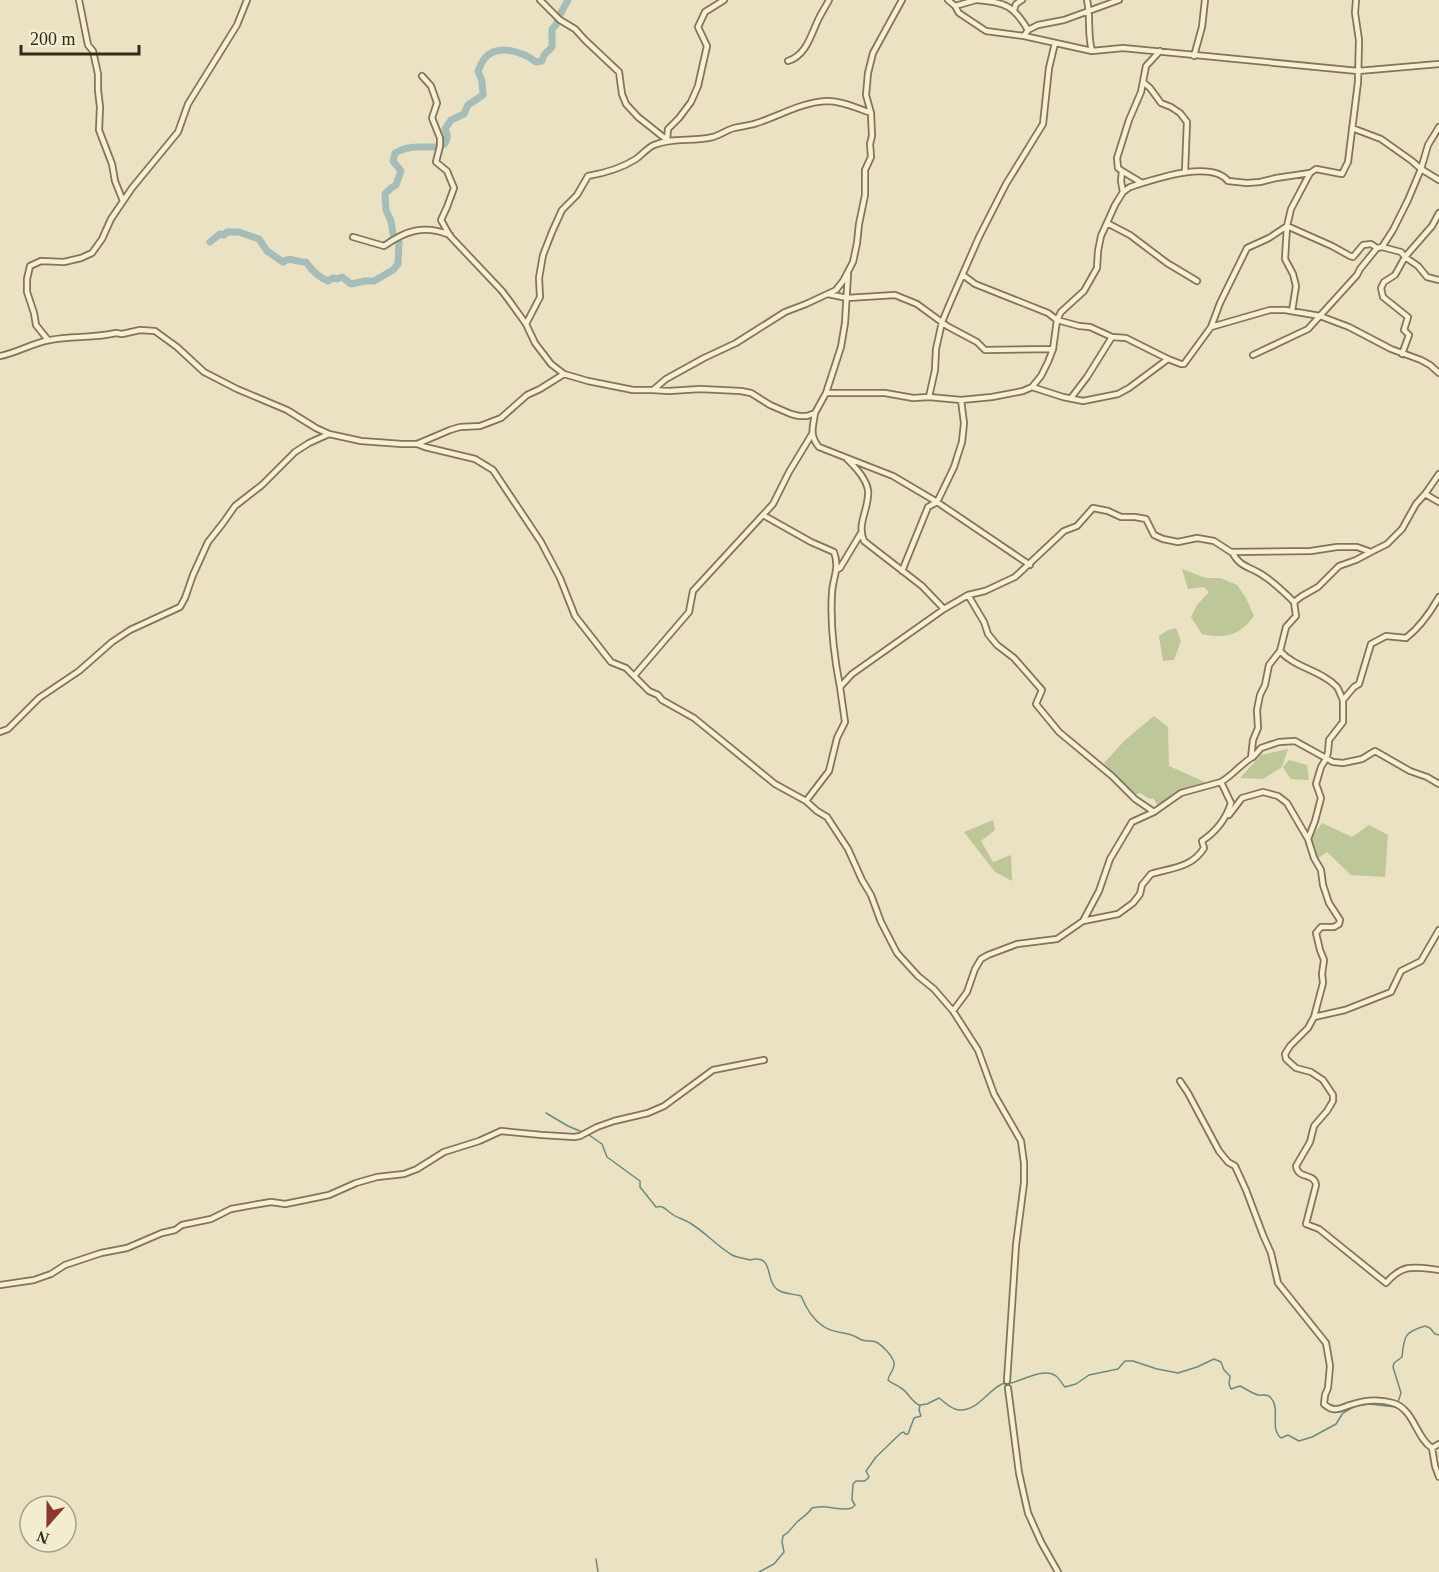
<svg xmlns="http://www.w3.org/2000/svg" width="1439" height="1572" font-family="Georgia,serif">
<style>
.green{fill:#bdc797}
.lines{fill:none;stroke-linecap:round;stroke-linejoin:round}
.stream{stroke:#6c8a85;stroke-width:1.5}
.river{stroke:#a4bdb8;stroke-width:7}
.street-casing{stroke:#82735a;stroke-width:8}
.street{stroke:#f6efd4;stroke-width:4.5}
</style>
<rect width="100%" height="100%" fill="#eae2c2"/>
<path class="green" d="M1182,569l24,9h14l17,7 9,13 8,18c-15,20 -28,23 -52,18l-11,-17 6,-12 12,-13 -5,-5 -16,2z
M1176,628l5,13 -7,19 -11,1 -4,-25 9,-6z
M1154,716l14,11 1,39 36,16 -25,8 -21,17 -6,-9 -3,1 -10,-6 -7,2 -29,-32 21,-23z
M1288,749l-6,18 -19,12 -23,-1 21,-23z
M1289,760l18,5 2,15 -18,-1 -8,-12z
M993,820l2,10 -14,11 12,21 18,-7 1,26 -17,-9 -31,-40z
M1322,823l30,14 17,-12 19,10 -3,42 -34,-2 -24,-23 -10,7c-12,-15 -5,-22 5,-36z"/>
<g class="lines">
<path class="stream" d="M546,1113l22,13 14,6
M589,1135l13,9 5,13 33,24v6l16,20c8,-2 10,3 16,7 5,4 12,5 18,9 15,9 27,23 42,32 6,3 12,3 18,5 25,-7 14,21 28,30 6,4 16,4 23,6 5,12 11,23 22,30 9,7 21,6 31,10 3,1 5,3 8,4 5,2 10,0 14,2 6,3 17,14 18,21 1,6 -5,11 -6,17 4,4 8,4 13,8 7,4 10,13 18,17
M1398,1402l3,-9 -8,-26 1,-4 8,-6c2,-20 2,-25 23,-31l5,2 5,6 4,1
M596,1559l2,13
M759,1572l15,-8 10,-12 -2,-10 1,-6c8,-5 9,-9 14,-14 6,-5 11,-8 15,-14 5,-1 10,-2 15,-1 9,1 16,4 25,1l3,-3 -3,-5 1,-16 3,-3h9l4,-4 -3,-6 10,-14 25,-24 3,-1 1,2h3l6,-16 7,-2 -2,-6 1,-5 7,-1 12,-6c7,5 11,11 20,12 19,1 28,-19 43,-26 4,-1 6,-1 9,-1 12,-3 34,-16 45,-7 4,3 6,8 9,11l11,-3 13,-9 29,-6 7,-8h8l24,8 21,4 19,-6 17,-8 7,3 3,8 6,6 -1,8 2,5 9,-3c6,3 12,7 18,9 5,1 9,-2 13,3 10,11 -2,30 10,40l7,-3 11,6 13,-4 24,-13 7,-11 12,-7 14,-2 27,3"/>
<path class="river" d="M210,242l10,-8 4,1 3,-3h12l20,7 8,12 16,11c7,-6 14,1 23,0 6,9 12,15 22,19l5,-3 4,1 5,-2 9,7 14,-3h9l19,-11 5,-6 1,-22 -6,-8 -2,-13 -5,-11 -1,-16 6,-6 5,-3 5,-14 -8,-10 2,-8c7,-4 15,-6 23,-6 8,-1 28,4 29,-9 1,-3 -1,-6 -2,-9l6,-9 13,-6 4,-9 15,-10 -1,-14 -4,-10c2,-4 4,-10 7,-13 13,-15 38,-6 51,4l6,-1 2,-6 8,-8v-18l4,-4 2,-7 10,-18"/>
<defs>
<path id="street" d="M79,0l9,45 5,6 5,23v16l2,17 -1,23 13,34 3,17 8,20
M540,0l20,20 15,9 10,11 34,32 3,22 4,10 12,13 29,23
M948,0l7,6 4,7 27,18 38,5 68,15 31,-3 235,23 81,-7
M977,0c28,2 37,6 51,30
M1087,0c4,17 0,34 5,51
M955,6l21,-6
M1014,10l2,-6 6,-4
M1024,36l4,-6 10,-5 26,-5 55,-20
M1194,56l8,-29 3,-27
M788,61c19,-6 23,-27 31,-43 3,-6 7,-12 10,-18
M422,76l9,10 6,17 -5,15 8,20v8l-4,16 11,9 7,17 -7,19 -6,13 9,16 52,55 9,12 15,21 9,19 16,21 13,10
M1143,82l7,6 11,15 10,4 9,6 7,9 -2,49
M1352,128l29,11 31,22 9,8 18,11
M667,140l1,-11 11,-11 12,-16 7,-16 9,-40 -9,-19 7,-15 19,-12
M1122,171l20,12
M1123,192l7,-5c22,-7 81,-28 98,-6l19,2 13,-1 16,-4 34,-5
M1107,223l23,12 37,28 30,18
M353,237l31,9c21,-15 40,-22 66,-11
M1382,247l19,5 4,5 13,9 9,11 12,3
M963,275l12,9 73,29 9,7 22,6 11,1 22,10 14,1 42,21
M828,294l19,4 48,-3 22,9 30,22 30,16 8,8 68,-1
M1292,311l4,-25 -3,-12 -8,-15 2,-33 45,20 18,10 3,1 10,-12 8,-1 6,4
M526,324l14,-27 -1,-19 4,-23 9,-23 10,-22 15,-15 11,-19c17,-3 34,-8 48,-17 6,-4 11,-11 18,-14 19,-8 39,-3 59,-8 7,-2 14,-7 21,-9 7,-2 15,-2 23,-5 22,-7 45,-21 70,-22 15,0 30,7 44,12
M1211,327l9,-24 27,-55 22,-10 18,-12 4,-17 19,-36 6,-4 26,5 6,-12 10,-80 1,-42 -4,-27 1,-13
M48,340l-12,-15 -2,-12 -7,-21v-13l3,-13 11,-5 23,1 17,-4 11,-5 10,-14 9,-20 21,-31 46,-56 10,-28 49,-79 10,-25
M1402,354l7,-19 -5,-5 4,-13 -25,-20 -2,-9 3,-6 11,-7 10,-18 27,-31 7,-13
M1253,355l55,-26 49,-54 3,-6 17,-21 5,-1 11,-17 15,-30 13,-31 7,-24 11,-18
M0,356c17,-3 32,-13 50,-16 22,-4 45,-2 66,-7l6,1 18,-4 15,1 22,16 27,25 33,17 50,21 29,18 13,6 32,7 41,3h15l33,-14 10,-3 20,-1 8,-3 13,-5 26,-23 13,-6 24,-15 24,7 45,9h20l13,-11 38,-21 32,-15 49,-31 21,-8 30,-14 7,-9 10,-19 4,-19 2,-19 6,-29v-25l6,-13 -1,-13 2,-8 -1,-23 -5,-18 2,-22 5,-20 29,-53
M1032,387l31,10 20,4 35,-7 11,-6 39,-29 13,5h3l27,-37 59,-17h15l35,6 29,11 42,22 30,11 9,5 9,8
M653,390l16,1 31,-2 41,2 10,2 19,12 21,9 8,2h8l8,-3 11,-20h59l28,5 16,-1 32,3 31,-3 31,-6 9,-4 9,-11 7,-14 5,-13 4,-29 4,-8 23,-21 13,-23 1,-17 3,-15 14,-31 8,-13 -2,-11 1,-10 -4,-3 -1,-10 12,-38 12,-28 5,-26 14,-15
M826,393l15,-46 4,-24 3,-49
M929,397l6,-27 1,-21 6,-27 8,-19 29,-66 27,-53 37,-60 6,-56 6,-25
M1071,398l16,-21 25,-40
M815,413c-2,14 -6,22 4,34l74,29 44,26 93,63
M417,444l8,3 50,12 18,11 48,72 19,36 15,38 36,46 15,6 23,23 9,4 4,5 32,18 81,66 31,17 11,10 10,6 21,32 14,31 9,15 10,27 16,31 21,23 16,13 19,22 25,39 16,44 27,47 3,22v20l-8,62 -9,136
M847,459c8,8 19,19 21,31 2,18 -12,33 -4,51l58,45 22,23
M1425,494l14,8
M763,515l48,27 23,10c6,17 -1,24 -2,41 -2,31 2,63 8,94
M1232,552c8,15 16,14 29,22 13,8 23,18 33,28
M836,570l4,-2 21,-35
M902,571l26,-64 9,-5 5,-10 12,-25 8,-25 2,-19 -3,-23
M968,595l16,27 4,12 9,11 17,13 28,32 -6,14 23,28 53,44 23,23 19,13
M1280,651c15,17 41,19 57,36 2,3 4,9 6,13
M634,676l55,-64 4,-21 80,-87 16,-32 23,-38
M0,732l8,-3 31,-31 40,-27 33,-29 18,-12 50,-23 5,-9 8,-23 15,-33 15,-19 12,-17 27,-21 33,-33 14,-9 20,-9
M1253,757l8,-9 18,-6 16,-1 38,21 10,1 19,-4 13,-8 35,20 17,6 12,7
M806,801l23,-30 8,-33 8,-16 -5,-35 12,-13 92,-65 24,-14 17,-4 30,-14 49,-46 13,-5 16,-18 15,3 13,6h14l11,2 8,16 9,4 15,3 19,-4 17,3 17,11 80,-1 26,-4h20l14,5 16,-8 15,-15 14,-25 9,-10 14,-20
M1229,815l13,-17 21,-6 15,4 9,7 21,36 6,19 7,12 2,15 6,18 11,17 -1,4 -5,3h-13l-5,6 4,17 4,10 -2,14 1,9 -9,34
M1308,839l7,-18 6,-23 -5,-14 5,-17 5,-8 2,-7 1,-12 14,-18v-22l11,-13 5,-3 12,-40 15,-8 20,2c14,-11 24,-25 33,-41
M1083,921l16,-30 11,-32 22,-37 22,-10 27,-19 40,-11
M1439,930l-18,31 -20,10 -10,21 -46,18 -31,7 -6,11 -18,18 -5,8 1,5 10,9 15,4 12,8 10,15v6l-6,10 -13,15 -4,16 -14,24c2,14 18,6 20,19l-10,39 13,5 67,54c17,-20 29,-16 53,-13
M953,1011l14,-19 8,-23 6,-10 7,-4 29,-11 40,-5 26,-18 35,-7 15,-11 7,-9 2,-9 9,-11c19,-6 41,-6 53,-26l-2,-7c15,-10 24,-22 29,-38l-10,-21c12,-7 19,-17 30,-24l2,-18 5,-12 -1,-18 3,-15 5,-10 4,-20 11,-14 6,-24 10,-11 -2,-14 8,-6 16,-9 21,-21 17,-6 15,-8
M1180,1081l8,12 31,58 9,11 7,4 11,24 17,45 8,18 7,30 48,60 4,23 -2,22 -3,7 -1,9c4,3 7,6 13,5 4,0 9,-3 13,-4 14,-5 29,-6 43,-2 21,6 23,35 39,45
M0,1285l34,-5 17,-6 14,-9 36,-12 26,-5 35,-15 13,-3 7,-5 29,-6 20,-10 28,-5 12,-2 14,2 15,-3 29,-6 27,-12 21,-6 27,-3 13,-5 27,-17 35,-11 22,-10 41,4 32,2 6,-1 17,-9 17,-6 34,-8 16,-7 49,-36 51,-10
M1008,1388l11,85 9,40 13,29 17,30
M1439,1444l-7,4 3,18 4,11"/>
</defs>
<use href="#street" class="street-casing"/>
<use href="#street" class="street"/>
</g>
<g transform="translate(48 1524) rotate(201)"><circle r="28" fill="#f2ecd1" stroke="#a69e89" stroke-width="1.5"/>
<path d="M0-4.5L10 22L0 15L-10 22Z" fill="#8d372f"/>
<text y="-9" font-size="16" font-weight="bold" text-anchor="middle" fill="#332a1e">N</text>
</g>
<path d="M21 45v9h118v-9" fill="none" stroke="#332a1e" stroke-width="3"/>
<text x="30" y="45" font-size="18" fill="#332a1e" stroke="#f2ecd1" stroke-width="4.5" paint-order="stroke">200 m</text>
</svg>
